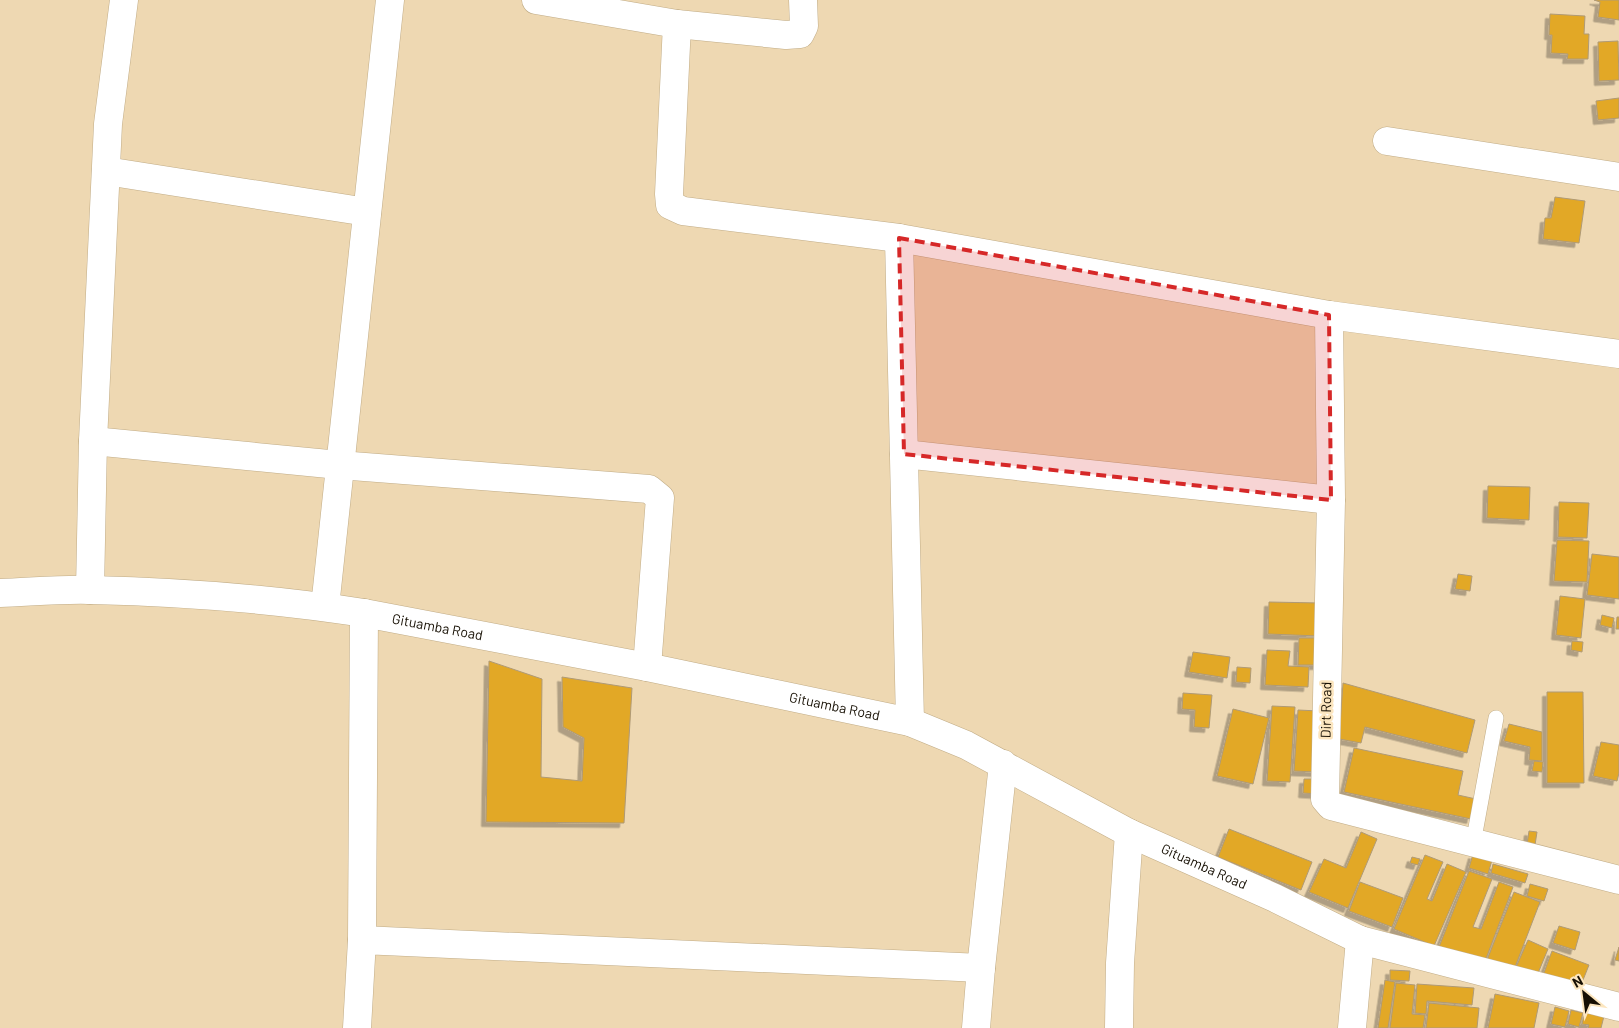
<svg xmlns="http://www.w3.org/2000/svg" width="1619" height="1028" font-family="Barlow,sans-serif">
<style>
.building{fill:#e2a827;stroke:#af9a76;filter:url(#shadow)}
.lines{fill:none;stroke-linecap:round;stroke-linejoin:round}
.lane-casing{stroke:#c1ac86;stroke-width:16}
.street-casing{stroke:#c1ac86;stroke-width:29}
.lane{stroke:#fff;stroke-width:15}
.street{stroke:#fff;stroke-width:28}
.marked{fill:#d62828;fill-opacity:0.2;stroke:#d62828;stroke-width:4;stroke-dasharray:10 6;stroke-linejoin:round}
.labels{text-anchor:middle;stroke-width:5;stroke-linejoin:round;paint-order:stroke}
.street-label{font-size:14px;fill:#160f03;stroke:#fce6bf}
</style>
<defs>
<filter id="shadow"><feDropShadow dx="-4.5" dy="4.5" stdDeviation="0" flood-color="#0004"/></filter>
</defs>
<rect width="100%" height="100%" fill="#eed8b2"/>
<path class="building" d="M1594,0h25v20l-21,-3 2,-15z
M1550,14l35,2 -1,18h5l-1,25h-21l1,-5 -17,-1 1,-18h-3z
M1618,41l1,39 -20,1 -1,-39z
M1619,98v20l-21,2 -2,-19z
M1555,197l30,4 -6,42 -36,-4 2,-21h6z
M1488,486l42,1 -1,33 -42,-2z
M1559,502l30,1 -2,35 -29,-1z
M1557,540l32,1 -2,41 -33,-1z
M1592,554l27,3v42l-32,-4z
M1458,574l14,2 -2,15 -15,-2z
M1560,596l25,3 -4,39 -25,-3z
M1269,602l51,1 -2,33 -50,-2z
M1602,615l12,3 -2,10 -12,-3z
M1617,617h2v12h-3z
M1299,638h21v27h-22z
M1572,641l11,1 -1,10 -11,-2z
M1267,650l23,1 -2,15 21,1 -1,20 -43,-2z
M1193,652l37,5 -3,21 -38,-6z
M489,661l53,18 -1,98 41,4 2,-43 -21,-11 -1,-50 70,11 -8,135 -138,-1z
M1237,667l14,1 -1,15 -14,-1z
M1343,683l132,37 -8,33 -102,-26 -4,16 -22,-4z
M1547,692h36l1,91h-37z
M1183,693l29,2 -3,33 -15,-1 1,-17 -13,-1z
M1272,706l23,1 -5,75 -23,-1z
M1233,709l36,9 -16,66 -36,-8z
M1298,710l21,1 -3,61 -22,-1z
M1509,724l33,8v29l-13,-1 1,-13 -26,-6z
M1601,742l18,3v28l-2,8 -24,-5z
M1354,748l109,23 -5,24 18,4 -5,20 -127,-27z
M1534,761l9,1 -1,10 -10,-1z
M1304,779h15l-1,15 -15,-1z
M1229,829l83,33 -11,28 -83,-33z
M1529,831l8,1 -2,13 -8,-1z
M1361,832l16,7 -29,69 -39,-16 15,-33 22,9z
M1473,854l19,6 -4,14 -19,-6z
M1425,855l18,7 -16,37 5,2 15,-37 19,8 -32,74 -40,-17z
M1412,857l8,2 -2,6 -8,-2z
M1493,864l35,10 -3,9 -34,-10z
M1469,871l23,8 -19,48 8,2 18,-47 14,5 -29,77 -45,-17z
M1360,882l43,16 -11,29 -43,-16z
M1530,884l18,5 -4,12 -17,-5z
M1514,892l26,10 -28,73 -27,-10z
M1559,926l21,6 -5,18 -22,-7z
M1528,940l20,9 -14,34 -21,-9z
M1619,947v14l-4,-1z
M1552,951l37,14 -12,30 -36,-14z
M1390,970l20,1 -1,10 -19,-1z
M1385,980l10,2 -7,46h-10z
M1396,983l19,2 -3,29 13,1 -2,13h-33z
M1417,984l57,4 -2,17 -45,-4 -1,13 -11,-1z
M1495,994l44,9 -5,25h-46z
M1429,1003l50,5 -2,20h-51z
M1555,1007l14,4 -4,16 -14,-3z
M1571,1010l12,3 -4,14 -11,-3z
M1585,1012l19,4 -3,12h-13l1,-3 -7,-1z"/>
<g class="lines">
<defs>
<path id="lane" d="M1473,844l23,-126"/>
<g id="street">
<path d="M536,0l141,24 109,11 14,-1 4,-8 -1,-26"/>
<path d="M677,24l-8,170 1,11 13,6 216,27 430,77 290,39"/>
<path d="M1387,141l232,36"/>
<path d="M106,171l261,41"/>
<path d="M899,238l11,484"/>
<path d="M1329,315l2,185 -6,299 6,7 288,74"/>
<path d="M93,441l246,24 310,24 11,9 -13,169"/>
<path d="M904,454l427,46"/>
<path d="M90,590l3,-149 15,-317 16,-124"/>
<path id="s1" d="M0,593c30,-1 61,-4 91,-3 91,2 183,9 273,23l283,54 263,55 56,23 163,88 146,65 85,42 259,67"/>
<path d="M325,607l65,-607"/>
<path d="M362,940l2,-327"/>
<path d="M357,1028l5,-88 619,28"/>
<path d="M976,1028l5,-60 22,-204"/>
<path d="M1119,1028l1,-65 9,-130"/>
<path d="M1352,1028l8,-88"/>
</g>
</defs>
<use href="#lane" class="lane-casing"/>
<use href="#street" class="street-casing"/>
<use href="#lane" class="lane"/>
<use href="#street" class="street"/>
</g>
<path class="marked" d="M899,238l430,77 2,185 -427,-46z"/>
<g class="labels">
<g class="street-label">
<text dy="5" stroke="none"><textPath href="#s1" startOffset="440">Gituamba Road</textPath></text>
<text dy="5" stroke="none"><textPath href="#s1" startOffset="845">Gituamba Road</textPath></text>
<text transform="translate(1326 710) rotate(-89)" y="5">Dirt Road</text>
<text dy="5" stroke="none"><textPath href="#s1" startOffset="1250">Gituamba Road</textPath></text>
</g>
</g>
<g transform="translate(1584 993) rotate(331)" stroke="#fce6bf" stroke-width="4" paint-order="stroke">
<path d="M0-4L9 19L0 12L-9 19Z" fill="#160f03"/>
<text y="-8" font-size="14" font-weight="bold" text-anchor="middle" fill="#160f03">N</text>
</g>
</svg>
